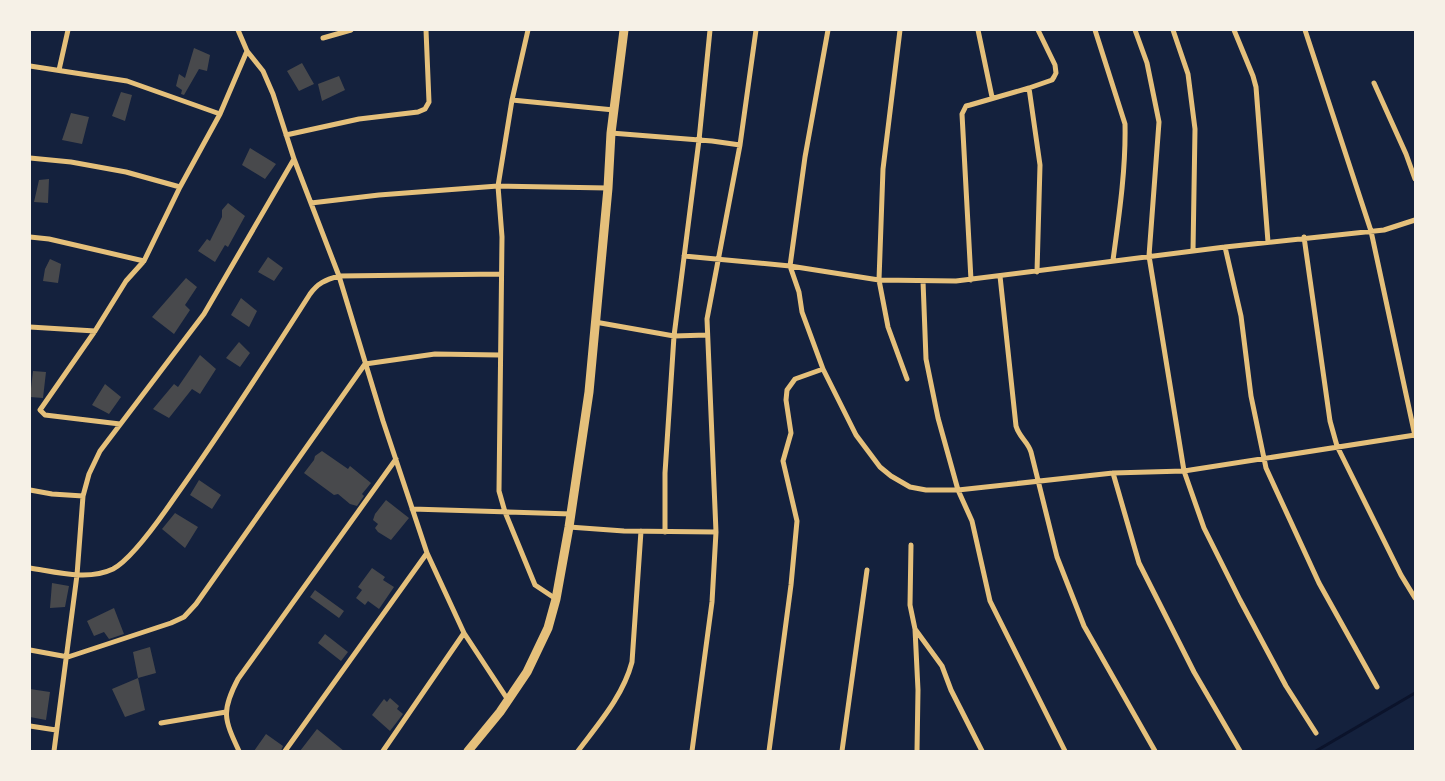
<svg xmlns="http://www.w3.org/2000/svg" width="1445" height="781" font-family="Overpass,sans-serif">
<style>
.lines{fill:none;stroke-linecap:round;stroke-linejoin:round}
.stream{stroke:#0b132b;stroke-width:3}
.building{fill:#48494c}
.minor{stroke:#e5c07b;stroke-width:5}
.primary{stroke:#e5c07b;stroke-width:9}
</style>
<rect width="100%" height="100%" fill="#14213d"/>
<g class="lines">
<path class="stream" d="M1316,751l99,-58"/>
</g>
<path class="building" d="M194,48l16,7 -3,16 -8,-2 -15,26 -3,-1 1,-4 -6,-4 3,-12 6,4z
M302,63l12,21 -15,7 -12,-20z
M339,76l6,14 -23,11 -4,-17z
M121,92l11,3 -7,26 -13,-5z
M71,113l18,4 -7,27 -20,-4z
M250,148l26,16 -11,15 -23,-14z
M49,179l-1,24 -14,-1 5,-22z
M228,203l17,13 -17,31 -3,-2 -10,17 -17,-11 9,-12 3,2 12,-24v-7z
M268,257l15,11 -9,13 -16,-9z
M50,259l11,5 -3,19 -15,-2 2,-12z
M186,278l11,9 -12,18 5,5 -16,24 -22,-17z
M241,298l16,13 -8,16 -18,-12z
M239,342l11,11 -10,14 -14,-9z
M200,355l16,14 -16,25 -8,-5 -23,29 -16,-9 21,-25 4,3z
M33,371l13,1 -3,26 -13,-1z
M105,384l16,13 -12,17 -17,-9z
M322,451l26,18 2,-3 21,17 -9,11 2,2 -7,10 -7,-2 -12,-10 -4,1 -30,-22 10,-13 1,-4z
M199,480l22,15 -9,14 -22,-14z
M386,500l23,18 -18,22 -13,-8 -3,-4 3,-4 -5,-4 2,-6z
M175,513l23,14 -13,21 -23,-19z
M372,568l13,9 -2,3 11,7 -15,22 -11,-8 -3,4 -9,-7 6,-8 -4,-3z
M52,583l17,3 -4,21 -15,1z
M315,590l29,21 -5,7 -29,-21z
M114,608l10,26 -15,5 -5,-7 -10,4 -7,-15z
M325,634l23,18 -7,9 -23,-18z
M150,647l6,26 -18,5 -5,-26z
M138,678l7,32 -20,7 -13,-28z
M30,689l20,3 -4,28 -16,-3z
M390,698l9,8 -2,3 6,5 -13,17 -18,-16 12,-16 3,3z
M317,729l27,22h-44z
M266,734l17,12 -2,5h-27z"/>
<g class="lines">
<path class="minor" d="M238,30l9,21 16,20 10,23 21,65 45,117 44,145 44,132 37,80 44,67
M528,30l-16,70 -14,86 4,51 -3,254 6,21 30,73 21,14
M828,30l-23,127 -15,109 9,26 3,20 21,57 33,66 24,32 11,9 19,11 16,3h32l155,-17 71,-2 231,-36
M900,30l-17,139 -4,111 9,47 19,52
M978,30l14,67
M1095,30l30,94c1,45 -6,92 -12,136
M1135,30l12,33 12,59 -10,134 35,215 20,57 36,72 46,86 30,47
M1173,30l15,44 7,55 -2,122
M1234,30l19,46 3,11 12,155
M1305,30l66,201 44,205
M323,38l28,-8
M30,66l97,15 93,33
M59,70l9,-40
M1374,83l32,71 9,25
M1029,88l11,77 -3,107
M512,100l102,10
M611,133l101,8 28,4
M286,135l73,-16 59,-7 7,-3 4,-7 -3,-72
M30,158l41,4 55,10 54,15
M311,203l68,-8 119,-9 110,2
M30,237l19,2 95,22
M1304,237l26,184 7,25 64,129 14,23
M1225,247l16,69 10,80 15,72 53,115 58,104
M684,256l106,10 89,14 77,1 269,-34 159,-17 31,-10
M1000,276l16,150c3,11 12,16 15,26l26,105 20,51 7,18 71,125
M971,280l-9,-166 4,-8 4,-1 59,-17 23,-8 2,-3 2,-4 -1,-8 -17,-35
M923,281l3,78 12,59 20,72 14,31 18,80 75,150
M595,322l79,14 33,-1
M30,327l65,4
M120,424l-75,-9 -5,-5 55,-79 31,-50 18,-20 36,-74 40,-73 27,-63
M1113,473l26,90 55,109 46,79
M30,490l22,4 31,2
M412,509l159,5
M569,527l55,4 92,1
M665,532v-59l9,-137 25,-196 11,-110
M911,545l-1,60 5,24 3,61 -1,61
M30,568c26,4 58,13 83,1 19,-10 49,-53 62,-72 47,-66 91,-134 135,-203 8,-11 15,-14 29,-18l162,-2
M915,629l27,37 9,24 31,61
M30,650l38,7 103,-34 13,-6 12,-13 169,-240 70,-10 64,1
M161,723l65,-11
M30,726l26,4
M54,751l23,-176 6,-79 6,-22 11,-23 104,-137 90,-155
M239,751c-15,-32 -18,-40 -1,-72l158,-220
M285,751l142,-198
M383,751l81,-118
M578,751c21,-28 45,-55 54,-89l9,-131
M692,751l20,-149 4,-70 -9,-213 33,-174 16,-115
M769,751l22,-166 6,-64 -14,-60 8,-28 -5,-33 1,-10 8,-11 28,-10
M842,751l25,-181"/>
<path class="primary" d="M468,751l32,-39 27,-40 21,-44 8,-29 13,-72 20,-135 19,-204 3,-55 13,-103"/>
</g>
<rect width="1445" height="781" fill="none" stroke="#f6f1e7" stroke-width="62"/>
</svg>
